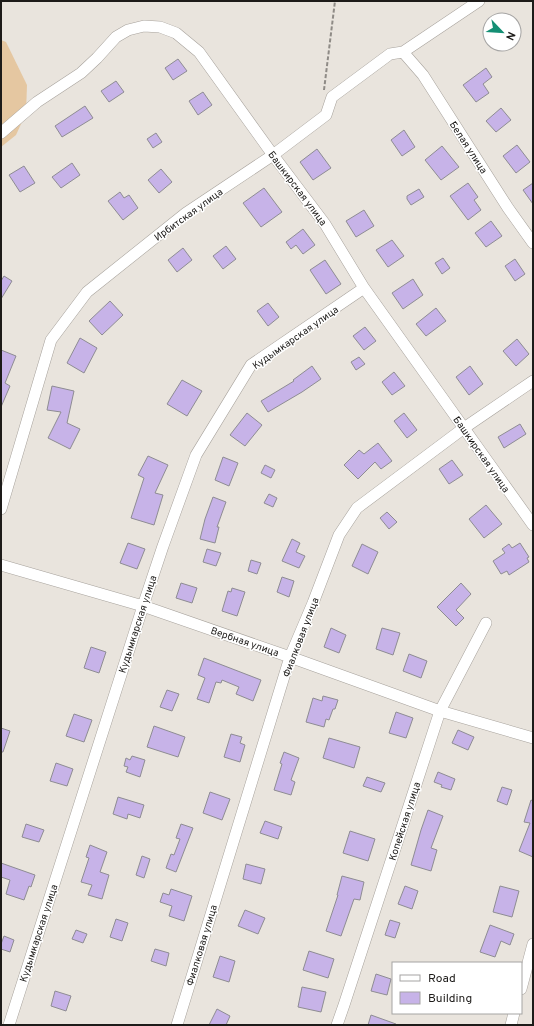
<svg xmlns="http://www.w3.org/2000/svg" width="534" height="1026" font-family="Overpass,sans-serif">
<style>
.green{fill:#e5c7a1}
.building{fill:#c7b3e8;stroke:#8e8c93}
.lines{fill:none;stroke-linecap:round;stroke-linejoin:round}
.minor-casing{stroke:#a7a29c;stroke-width:12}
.path{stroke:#8f8b86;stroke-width:2;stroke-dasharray:4 2;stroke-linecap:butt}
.minor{stroke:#fff;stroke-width:11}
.labels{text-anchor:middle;stroke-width:3;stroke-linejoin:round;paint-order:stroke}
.street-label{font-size:10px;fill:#1d1b19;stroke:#fff}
</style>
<rect width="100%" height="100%" fill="#e9e4dd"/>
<path class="green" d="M1,40l5,2 21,43 -1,28 -10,22 -15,12z"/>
<path class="building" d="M178,59l9,12 -14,9 -8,-12z
M486,68l6,9 -9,7 6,9 -13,9 -13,-17z
M116,81l8,11 -15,10 -8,-11z
M203,92l9,13 -14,10 -9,-14z
M85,106l8,12 -31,19 -7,-11z
M501,108l10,12 -15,12 -10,-11z
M404,130l11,17 -13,9 -11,-16z
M156,133l6,9 -9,6 -6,-9z
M517,145l13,17 -14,11 -13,-17z
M442,146l17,21 -18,13 -16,-20z
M317,149l14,19 -18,12 -13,-18z
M72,163l8,12 -19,13 -9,-11z
M24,166l11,17 -15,9 -11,-17z
M161,169l11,13 -13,11 -11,-13z
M468,183l10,14 -4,3 7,10 -13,10 -18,-24z
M533,183v21l-10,-14z
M264,188l18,24 -21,15 -18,-24z
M419,189l5,8 -13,8 -4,-6v-3z
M120,192l4,6 5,-3 9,13 -15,12 -15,-19z
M364,210l10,16 -18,11 -10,-16z
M491,221l11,15 -16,11 -11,-14z
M303,229l12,16 -12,9 -7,-9 -5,4 -5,-7z
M392,240l12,16 -16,11 -12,-17z
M226,246l10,13 -13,10 -10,-13z
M183,248l9,12 -15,12 -9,-12z
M443,258l7,10 -8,6 -7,-11z
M515,259l10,15 -10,7 -10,-15z
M325,260l16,24 -15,10 -16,-24z
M4,276l8,5 -11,18v-18z
M413,279l10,16 -20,14 -11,-16z
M110,301l13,14 -21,20 -13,-14z
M268,303l11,14 -11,9 -11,-15z
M436,308l10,13 -20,15 -10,-12z
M365,327l11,14 -12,9 -11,-14z
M80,338l17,10 -13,25 -17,-10z
M517,339l12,15 -13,12 -13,-15z
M1,350l15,6 -11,27 5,3 -9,21z
M359,357l6,7 -9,6 -5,-8z
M312,366l9,13 -19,13 -34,20 -7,-11 33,-20 -1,-1z
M470,366l13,18 -14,11 -13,-18z
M394,372l11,14 -13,9 -10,-13z
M182,380l20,11 -15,25 -20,-12z
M52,386l22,5 -7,32 13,6 -10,20 -22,-11 13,-26 -14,-2z
M247,413l15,12 -17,21 -15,-11z
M404,413l13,17 -10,8 -13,-17z
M520,424l6,10 -22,14 -6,-11z
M378,443l14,18 -11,8 -6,-7 -17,17 -14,-14 15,-15 5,4z
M148,456l20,9 -13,28 8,2 -9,30 -23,-7 13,-40 -6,-3z
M223,457l15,6 -9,23 -14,-6z
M452,460l11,15 -14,9 -10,-15z
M265,465l10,5 -4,8 -10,-5z
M269,494l8,4 -4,9 -9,-4z
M213,497l13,5 -9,25h2l-4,16 -15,-4 5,-20z
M486,505l16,19 -18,14 -15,-19z
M387,512l10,10 -8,7 -9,-11z
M292,539l8,4 -4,9 9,4 -6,12 -17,-7z
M128,543l17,6 -8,20 -17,-6z
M520,543l9,14 -2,1 2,4 -20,13 -2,-4 -6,3 -8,-13 12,-8 -3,-4 7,-5 3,4z
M362,544l16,8 -10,22 -16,-8z
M207,549l14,4 -5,13 -13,-4z
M251,560l10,3 -4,11 -9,-3z
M282,577l12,4 -5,16 -12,-5z
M181,583l16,5 -5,15 -16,-5z
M461,583l10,11 -15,16 8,8 -8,8 -19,-19z
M232,588l13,4 -8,24 -15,-5 6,-20 3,1z
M331,628l15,7 -7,18 -15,-6z
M382,628l18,5 -7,22 -17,-6z
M91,647l15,5 -7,21 -15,-5z
M409,654l18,7 -6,17 -18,-7z
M204,658l57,22 -8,21 -17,-7 3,-7 -17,-7 -1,3 -5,-1 -7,21 -12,-4 8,-21 -7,-3z
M167,690l12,4 -7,17 -12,-4z
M323,696l15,4 -3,9h-2l-4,11 -3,-1 -2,8 -18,-5 7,-24 9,3z
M396,712l17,6 -7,20 -17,-5z
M74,714l18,6 -8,22 -18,-6z
M154,726l31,11 -7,20 -31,-10z
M1,728l9,3 -7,21h-2z
M458,730l16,7 -6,13 -16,-7z
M231,734l11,3 -2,6 5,2 -5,17 -16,-5z
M329,738l31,9 -6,21 -31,-10z
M284,752l15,6 -8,22 4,2 -4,13 -17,-5 8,-26 -2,-1z
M132,756l13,4 -5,17 -14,-5 2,-5 -4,-1 2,-8 4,2z
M56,763l17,6 -6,17 -17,-5z
M438,772l17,7 -4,11 -10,-3 1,-2 -8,-3z
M367,777l18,6 -4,9 -18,-6z
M502,787l10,3 -5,15 -10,-4z
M210,792l20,7 -8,21 -19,-7z
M118,797l26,8 -4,13 -12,-4 -1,5 -14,-5z
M531,800l2,1v56l-14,-6 11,-28 -6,-1z
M428,810l15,6 -12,32 6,2 -6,21 -20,-6 10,-35z
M265,821l17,6 -4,12 -18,-6z
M26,824l18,6 -5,12 -17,-5z
M181,824l12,4 -17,44 -10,-4 5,-14 3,1 6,-16 -4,-1z
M350,831l25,8 -7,22 -25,-8z
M90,845l17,7 -7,20 9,3 -7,24 -14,-4 4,-10 -11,-3 8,-24 -3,-1z
M142,856l8,3 -6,19 -8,-3z
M1,863l34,12 -4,12 -2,-1 -5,14 -18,-6 4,-14 -9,-3z
M246,864l19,5 -4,15 -18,-5z
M342,876l22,6 -4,18 -6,-1 -13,37 -15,-5 12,-36h-1z
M405,886l13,5 -6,18 -14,-5z
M500,886l19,5 -7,26 -19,-5z
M171,889l21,7 -8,25 -15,-5 3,-10 -12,-4 3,-9 6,2z
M245,910l20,8 -7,16 -20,-8z
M116,919l12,4 -6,18 -12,-4z
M390,920l10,3 -5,15 -10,-3z
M490,925l24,9 -4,11 -9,-4 -6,16 -15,-5z
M76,930l11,4 -4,9 -11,-4z
M4,936l10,4 -4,12 -9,-3v-5z
M155,949l14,4 -3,13 -15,-5z
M309,951l25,8 -6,19 -25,-8z
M220,956l15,5 -6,21 -16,-5z
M376,974l15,5 -4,16 -16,-4z
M302,987l24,5 -5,20 -23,-5z
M55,991l16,5 -5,15 -15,-5z
M217,1009l13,7 -4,9h-17z
M371,1015l25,9v1h-28z"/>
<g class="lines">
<defs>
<path id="minor" d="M403,52l20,23 85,133 25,35
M1,133l36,-31 44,-29 16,-15 19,-21 12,-7 16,-4 16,1 16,6 23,19 74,103 52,69 39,64 169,237
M1,509l50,-169 36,-48 99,-79 87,-58 53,-40 6,-18 58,-43 13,-2 76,-51
M1,565l142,41 147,51 150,54 93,27
M521,989l12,-45
M9,1025l134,-419 20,-60 33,-91 55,-90 113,-77
M177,1025l113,-368 23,-54 26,-68 18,-27 107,-80 69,-47
M337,1025l7,-20 96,-294 46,-88
M511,1025l3,-12"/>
</defs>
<use href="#minor" class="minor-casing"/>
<path class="path" d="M324,90l11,-89"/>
<use href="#minor" class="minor"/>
</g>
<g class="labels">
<g class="street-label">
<text transform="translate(469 147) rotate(57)" y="4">Белая улица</text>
<text transform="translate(298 188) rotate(53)" y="4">Башкирская улица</text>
<text transform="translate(188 214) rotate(-36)" y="4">Ирбитская улица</text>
<text transform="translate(295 337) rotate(-35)" y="4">Кудымкарская улица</text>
<text transform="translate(482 454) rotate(55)" y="4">Башкирская улица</text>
<text transform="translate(137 624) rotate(-72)" y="4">Кудымкарская улица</text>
<text transform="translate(300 637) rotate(-69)" y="4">Фиалковая улица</text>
<text transform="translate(245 641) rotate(19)" y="4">Вербная улица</text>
<text transform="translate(404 821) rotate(-72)" y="4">Копейская улица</text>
<text transform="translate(38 933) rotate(-72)" y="4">Кудымкарская улица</text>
<text transform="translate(201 945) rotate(-73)" y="4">Фиалковая улица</text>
</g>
</g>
<rect width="534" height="1026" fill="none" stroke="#1d1b19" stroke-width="4"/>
<rect x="392" y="962" width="130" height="52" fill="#ffffff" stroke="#a5a4a3"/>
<rect x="400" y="975" width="20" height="6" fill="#ffffff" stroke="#a5a4a3"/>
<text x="428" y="982" font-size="12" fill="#1d1b19">Road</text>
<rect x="400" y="992" width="20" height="12" fill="#c7b3e8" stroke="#a5a4a3"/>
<text x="428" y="1002" font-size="12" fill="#1d1b19">Building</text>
<g transform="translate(502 32) rotate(115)"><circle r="19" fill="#ffffff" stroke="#a5a4a3"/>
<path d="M0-3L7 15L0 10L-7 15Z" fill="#148f74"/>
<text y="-6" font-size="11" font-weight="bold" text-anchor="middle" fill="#1d1b19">N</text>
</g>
</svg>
